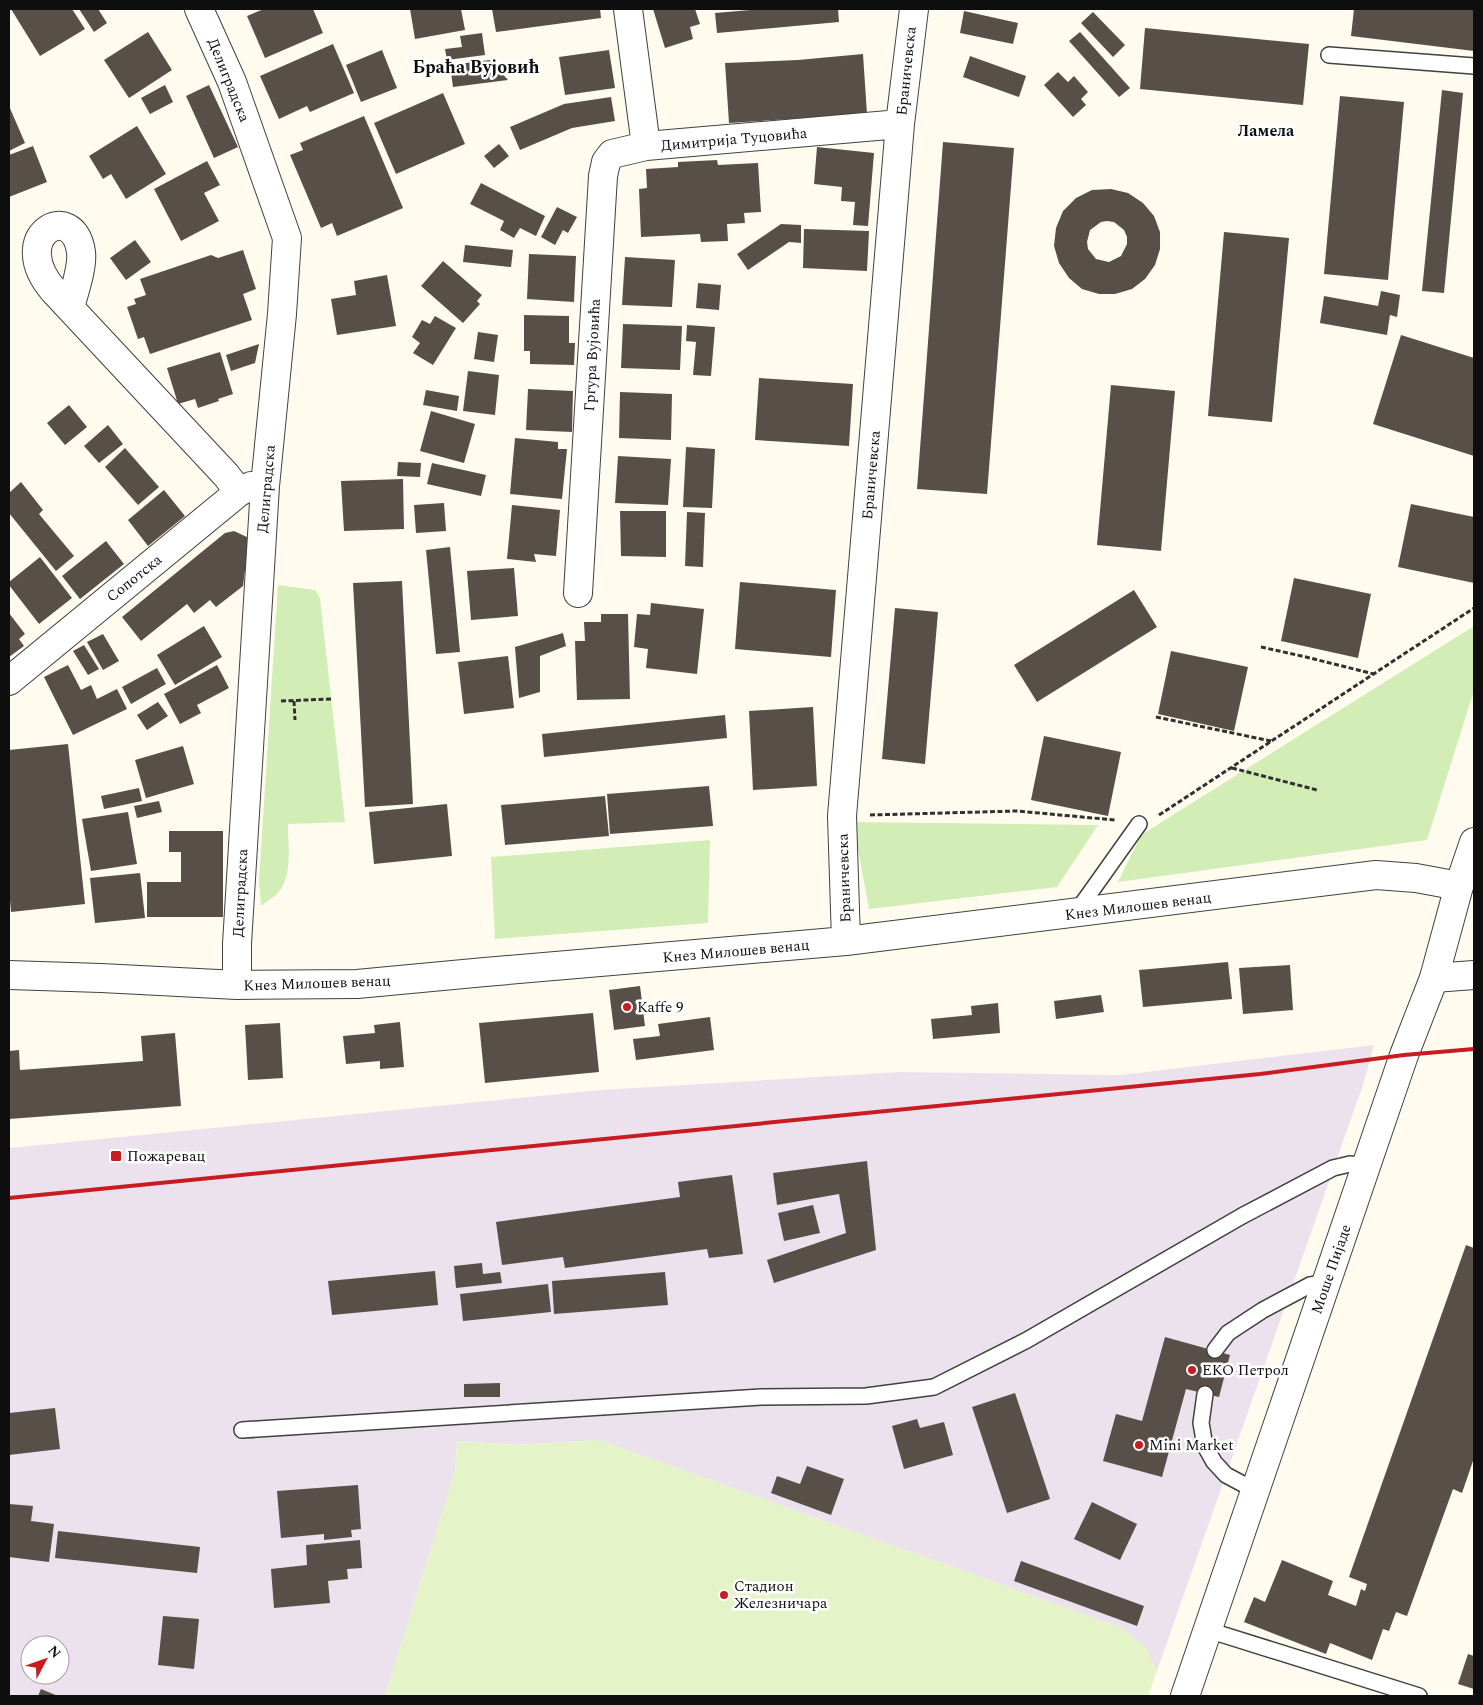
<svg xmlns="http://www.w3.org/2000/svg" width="1483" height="1705" font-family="Spectral,serif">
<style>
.industrial{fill:#ece2ed;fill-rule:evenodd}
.green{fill:#d2edb5}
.pitch{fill:#e4f3c8}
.building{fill:#584f49;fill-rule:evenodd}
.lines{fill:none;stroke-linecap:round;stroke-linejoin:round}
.service-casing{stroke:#414141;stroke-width:18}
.minor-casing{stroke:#414141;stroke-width:30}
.tertiary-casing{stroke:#414141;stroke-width:30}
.path{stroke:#303030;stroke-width:3;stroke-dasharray:5 2.5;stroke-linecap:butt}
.service{stroke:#fff;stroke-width:15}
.minor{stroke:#fff;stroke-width:28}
.tertiary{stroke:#fff;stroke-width:28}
.rail{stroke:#c91b22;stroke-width:4}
.poi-dot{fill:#c91b22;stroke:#fff;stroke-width:2}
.labels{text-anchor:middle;stroke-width:5;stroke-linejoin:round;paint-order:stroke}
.street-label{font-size:15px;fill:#0e0e0e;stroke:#fff}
.poi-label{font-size:15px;fill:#0e0e0e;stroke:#fff;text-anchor:start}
.neighbourhood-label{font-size:16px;font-weight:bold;fill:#0e0e0e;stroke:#fff}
.quarter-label{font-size:18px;font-weight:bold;fill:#0e0e0e;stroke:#fff}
</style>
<rect width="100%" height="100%" fill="#fffcef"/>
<path class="industrial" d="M1374,1045l-10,37 -207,589 -6,-10 -29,-33 -523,-188 -82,5 -60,-4 -2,31 -70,224h-376v-548l591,-58 299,-18 221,3zM30,1645h30v30h-30z"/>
<path class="green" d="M278,585l37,5 5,8 25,224 -57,2c0,21 5,53 -11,70 -5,4 -11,8 -16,12l-2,-25z
M1474,626v64l-47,150 -309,42 23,-47z
M853,822l245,3 -41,62 -188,22z
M710,840l-2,83 -213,16 -4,-82z"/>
<path class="pitch" d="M599,1440l523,188 24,20 11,23 -9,25h-763l70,-224 2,-31 60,4z"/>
<path class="building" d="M11,9h61l13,20 -45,27z
M79,9h19l9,14 -13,9z
M264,9h49l10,24 -58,25 -18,-42z
M410,9h51l4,21 -50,9z
M492,9h108l1,9 -105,14z
M653,9h42l5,15 -10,3 3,12 -28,9z
M762,9h76l1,13 -122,11 -2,-20z
M1354,9h120v42l-123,-15z
M964,11l54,12 -5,21 -53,-11z
M1093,12l32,33 -12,12 -32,-34z
M1145,28l164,16 -6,61 -163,-16z
M148,32l24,38 -43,28 -25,-38z
M1080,32l50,56 -11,9 -50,-56z
M482,33l3,22 -38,5 -2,-11 17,-2 -2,-11z
M333,44l21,49 -44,19 -3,-6 -28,13 -19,-43z
M382,50l15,38 -36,14 -15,-37z
M609,50l6,38 -50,7 -6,-38z
M863,54l4,60 -138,9 -4,-60 73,-3z
M970,56l56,20 -7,21 -56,-20z
M490,60l18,20 -55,7 -3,-22z
M1058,72l10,10 6,-6 14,16 -7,7 5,6 -13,12 -29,-32z
M165,85l8,17 -23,12 -9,-16z
M209,85l29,62 -24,11 -28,-62z
M1442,90l21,3 -19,200 -22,-2z
M443,93l22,51 -69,30 -22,-51z
M1340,96l64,6 -16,178 -64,-6z
M611,97l4,24 -43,7 -52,22 -10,-23 54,-23z
M9,106l16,37 -16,8z
M364,116l39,92 -66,28 -5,-13 -11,5 -31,-73 13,-5 -3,-7z
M137,126l29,48 -40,25 -15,-25 -8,5 -14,-23z
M943,142l71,6 -27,346 -70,-5z
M499,144l10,12 -15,12 -10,-12z
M33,146l14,36 -38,15v-42z
M817,147l57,6 -6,73 -15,-1 2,-23 -14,-1 1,-14 -28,-3z
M717,160l1,5 40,-2 3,49 -17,1 1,10 -18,1 1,17 -27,1 -1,-8 -59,3 -2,-48 8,-1 -1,-19 32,-2v-5z
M207,161l13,24 -16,8 15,28 -38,20 -27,-52z
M481,183l64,33 -9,20 -16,-8 -6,10 -14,-8 4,-9 -34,-17z
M1111,189l17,4 15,10 11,13 6,16v17l-5,16 -10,14 -13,10 -17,5h-16l-17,-5 -13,-11 -10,-15 -5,-17 2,-18 7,-17 13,-13 16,-8zM1107,221l7,1 10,8 3,7v7l-6,12 -12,6 -13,-3 -8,-10 -1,-7 3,-12 11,-8z
M557,207l20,10 -9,16 -5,-3 -8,15 -14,-8z
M781,224l20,1v18l-12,-1 -41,28 -11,-16z
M804,229l65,2 -2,40 -64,-3z
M1224,232l65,6 -17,184 -64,-6z
M135,240l16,22 -25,18 -16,-22z
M465,245l48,5 -2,17 -48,-5z
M243,250l13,39 -13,5 9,26 -102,34 -6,-17 -6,2 -11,-32 9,-3 -2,-5 12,-4 -6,-16 71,-24 7,3z
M529,254l47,2 -2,46 -47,-3z
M625,257l50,3 -3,47 -50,-2z
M443,261l39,34 -5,6 3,3 -17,19 -42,-37z
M387,275l9,51 -59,9 -6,-36 25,-4 -2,-14z
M698,283l23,2 -2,25 -23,-2z
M1381,291l19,4 -3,22 -7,-2 -3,20 -67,-12 4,-27 54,10z
M524,315l45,1v27h6l-1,22 -44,-1v-13h-6z
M435,316l21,12 -23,37 -20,-12 7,-10 -8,-6 10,-17 8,4z
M623,324l59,2 -2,44 -59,-2z
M687,325l28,2 -4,49 -18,-1 3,-33 -10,-1z
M478,332l20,3 -4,27 -20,-3z
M1401,335l73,23v98l-101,-32z
M259,344l-4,19 -24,8 -5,-16z
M220,352l13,42 -15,5 1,2 -21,7 -3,-9 -17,5 -11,-36z
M468,371l31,4 -4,40 -32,-4z
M759,378l94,6 -4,62 -94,-6z
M1111,385l64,6 -14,160 -64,-6z
M528,389l45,2 -1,41 -46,-2z
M426,390l33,6 -2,15 -34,-6z
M620,392l52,2 -1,46 -52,-2z
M69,405l18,22 -22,18 -18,-22z
M431,411l44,13 -11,39 -44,-12z
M108,425l15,19 -24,19 -15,-17z
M515,438l43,4v7h9l-5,50 -52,-5z
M686,447l29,2 -3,59 -29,-1z
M125,448l34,39 -21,18 -33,-38z
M618,456l53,3 -3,46 -53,-2z
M398,462l23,1 -1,14 -23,-1z
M432,463l54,12 -5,21 -54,-12z
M403,479l1,50 -60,2 -3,-50z
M21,482l22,28 -4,4 35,42 -18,15 -47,-58v-20z
M164,490l21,26 -37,30 -20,-26z
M444,503l2,28 -30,2 -2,-28z
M1411,504l63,13v66l-76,-16z
M512,505l48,5 -4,46 -22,-2 2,8 -29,-3z
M620,511h46v46l-45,-1z
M687,512l18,1 -2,54 -18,-1z
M234,531l15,7 -6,48 -27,21 -6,-7 -16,13 -7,-9 -46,37 -19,-24 103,-84z
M106,541l18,23 -44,35 -18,-23z
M450,547l10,105 -24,2 -10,-104z
M40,557l32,41 -33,26 -30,-39v-3z
M514,568l4,48 -47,4 -4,-49z
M1294,578l77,16 -13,64 -77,-17z
M402,581l11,223 -48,3 -12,-224z
M740,582l96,8 -5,67 -96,-8z
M1134,590l23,37 -120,75 -23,-37z
M651,603l53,6 -7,65 -51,-6 2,-19 -14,-2 3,-33 13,1z
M895,608l43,4 -13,152 -43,-5z
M9,613l16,21 -6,5 5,7 -15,11z
M601,614h27l2,85 -53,1 -2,-59h10l-1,-19h17z
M204,626l18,31 -47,28 -18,-30z
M563,633l3,13 -26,10v36l-21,6 -4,-51z
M103,634l16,27 -16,9 -16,-28z
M84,645l15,24 -11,6 -15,-24z
M1171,651l77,16 -14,64 -76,-17z
M508,656l6,52 -50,6 -6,-52z
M68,665l13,25 10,-5 6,14 20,-10 10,20 -54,26 -29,-58z
M217,665l12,23 -32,17 4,8 -21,11 -16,-30z
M157,668l9,16 -35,20 -9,-17z
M158,702l10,14 -21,14 -10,-15z
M813,707l4,79 -64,4 -4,-79z
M725,715l2,23 -183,19 -2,-23z
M1044,736l77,16 -13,64 -77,-16z
M68,744l17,160 -74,8 -2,-24v-138z
M183,746l11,38 -48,14 -11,-38z
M709,786l4,40 -103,8 -3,-40z
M139,788l3,13 -38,8 -3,-13z
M605,796l4,40 -104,9 -4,-40z
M159,801l3,11 -25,6 -3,-12z
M447,804l5,52 -78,8 -5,-52z
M128,812l9,52 -46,7 -9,-52z
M169,831h54v86h-76v-35h34v-30h-12z
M140,873l5,45 -50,5 -5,-45z
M1228,962l4,37 -89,8 -4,-37z
M1290,965l3,45 -50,4 -4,-46z
M640,986l5,40 -31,4 -5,-40z
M1101,995l3,17 -48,7 -2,-18z
M998,1003l2,30 -67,6 -2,-20 41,-4 -1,-9z
M593,1013l6,59 -114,11 -6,-60z
M710,1017l4,33 -78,10 -3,-21 27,-3 -2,-12z
M400,1022l4,45 -24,2v-8l-34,3 -3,-28 32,-3 -1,-8z
M280,1023l3,55 -35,2 -3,-55z
M175,1033l6,73 -172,13v-68l10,-1 1,20 123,-9 -2,-25z
M867,1161l9,89 -102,33 -7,-23 79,-27 -7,-39 -62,11 -4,-32z
M732,1175l11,79 -34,4 -2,-9 -142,19 -2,-11 -61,8 -6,-43 184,-25 -2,-15z
M813,1205l7,28 -36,8 -6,-28z
M1466,1245l8,3v210l-12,35 -9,-4 -46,127 -11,-4 -7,19 -6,-2 -11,31 -42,-17 -4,11 -82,-32 10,-25 11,5 17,-42 51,21 -5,14 28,11 5,-17 4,2 2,-7 -18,-7z
M482,1263l1,11 17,-2 2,11 -46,5 -2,-22z
M435,1271l3,34 -106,10 -4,-34z
M665,1272l3,33 -114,9 -2,-33z
M548,1284l3,28 -88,9 -3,-27z
M1165,1337l65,18 -11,42 -33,-8 -24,88 -59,-16 13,-47 26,7z
M500,1383v14h-36v-13z
M1015,1393l35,106 -43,14 -35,-106z
M55,1408l5,41 -51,6v-42z
M917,1419l3,9 24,-6 9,33 -49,14 -12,-43z
M807,1466l37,13 -13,36 -60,-22 6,-17 23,8z
M358,1485l3,44 -10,1 1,7 -28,3v-6l-43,4 -4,-47z
M1092,1502l45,22 -17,36 -46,-21z
M9,1504l24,2 -2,15 23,3 -5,38 -40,-5z
M58,1531l142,16 -3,26 -142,-15z
M360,1540l2,28 -15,1 1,10 -20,2 2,22 -56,5 -3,-39 36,-4 -1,-20z
M1021,1561l123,45 -7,20 -123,-45z
M163,1616l36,3 -5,50 -36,-4z
M1468,1654l6,2v33l-16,-5z
M41,1689l17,7h-20z"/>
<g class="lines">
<defs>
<path id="service" d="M1329,55l145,11
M1075,914l64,-90
M1215,1350l13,-17 35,-23 47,-25 7,-1 8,2
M1205,1394l-4,29 4,23 9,16 12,13 30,16
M242,1430l519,-33 105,-1 68,-9 93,-47 215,-124 91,-48 17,-4 16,2
M1208,1630l211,66"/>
<path id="minor" d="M199,9l33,73 55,156 -5,76 -17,172 -28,458v41
M628,9l18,137 254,-22
M70,308c4,-16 13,-41 11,-56 -8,-54 -75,-16 -27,39l172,184 13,17
M578,593l25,-417 3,-14 6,-8 34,-8
M9,681l230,-189 12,-6h5
M846,941l-4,-125 58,-692 14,-115
M9,975l92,3 136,7 120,-1 128,-12 361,-31 530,-66 40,3 43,8
M1434,978l40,-3"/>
<path id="tertiary" d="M1185,1696l219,-641 30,-77 25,-92 15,-44"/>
</defs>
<use href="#service" class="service-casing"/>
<use href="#minor" class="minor-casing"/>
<use href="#tertiary" class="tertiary-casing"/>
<path class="path" d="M1261,647l45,10 68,17
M281,701l50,-2
M294,701l1,19
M1156,717l115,24
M1232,768l85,22
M870,815l147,-4 98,9
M1159,815l315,-207"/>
<use href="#service" class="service"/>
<use href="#minor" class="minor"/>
<use href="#tertiary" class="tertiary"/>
<path class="rail" d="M9,1198l1251,-124 144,-19 70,-6"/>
</g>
<g class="poi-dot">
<circle cx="627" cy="1007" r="5"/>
<rect x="110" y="1150" width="12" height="12" rx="2.5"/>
<circle cx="1192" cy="1370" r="5"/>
<circle cx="1139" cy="1445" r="5"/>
<circle cx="724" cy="1595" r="5"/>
</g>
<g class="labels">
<g class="street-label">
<text transform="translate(906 71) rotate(-84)" y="5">Браничевска</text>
<text transform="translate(229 80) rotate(68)" y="5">Делиградска</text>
<text transform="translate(734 139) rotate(-5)" y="5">Димитрија Туцовића</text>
<text transform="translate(592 355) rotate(-87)" y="5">Гргура Вујовића</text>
<text transform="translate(871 475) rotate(-85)" y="5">Браничевска</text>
<text transform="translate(266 489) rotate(-85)" y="5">Делиградска</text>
<text transform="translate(134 578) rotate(-39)" y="5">Сопотска</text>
<text transform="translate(844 878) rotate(-92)" y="5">Браничевска</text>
<text transform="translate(240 893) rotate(-87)" y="5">Делиградска</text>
<text transform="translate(1138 906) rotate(-7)" y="5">Кнез Милошев венац</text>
<text transform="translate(736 951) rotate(-5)" y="5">Кнез Милошев венац</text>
<text transform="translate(317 983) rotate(-2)" y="5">Кнез Милошев венац</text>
<text transform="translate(1331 1269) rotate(-71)" y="5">Моше Пијаде</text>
</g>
<g class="poi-label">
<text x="637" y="1012">Kaffe 9</text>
<text x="127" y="1161">Пожаревац</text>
<text x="1202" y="1375">ЕКО Петрол</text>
<text x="1149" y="1450">Mini Market</text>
<text x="734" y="1591">Стадион<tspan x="734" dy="17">Железничара</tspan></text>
</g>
<g class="neighbourhood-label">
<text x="1266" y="136">Ламела</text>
</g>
<g class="quarter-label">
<text x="476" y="73">Браћа Вујовић</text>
</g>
</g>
<rect width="1483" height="1705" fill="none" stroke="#0e0e0e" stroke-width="20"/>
<g transform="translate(45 1660) rotate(49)"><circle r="24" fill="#ffffff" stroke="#9f9f9f"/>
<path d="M0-4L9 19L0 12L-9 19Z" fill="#c91b22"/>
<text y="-8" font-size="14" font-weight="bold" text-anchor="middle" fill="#0e0e0e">N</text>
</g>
</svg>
